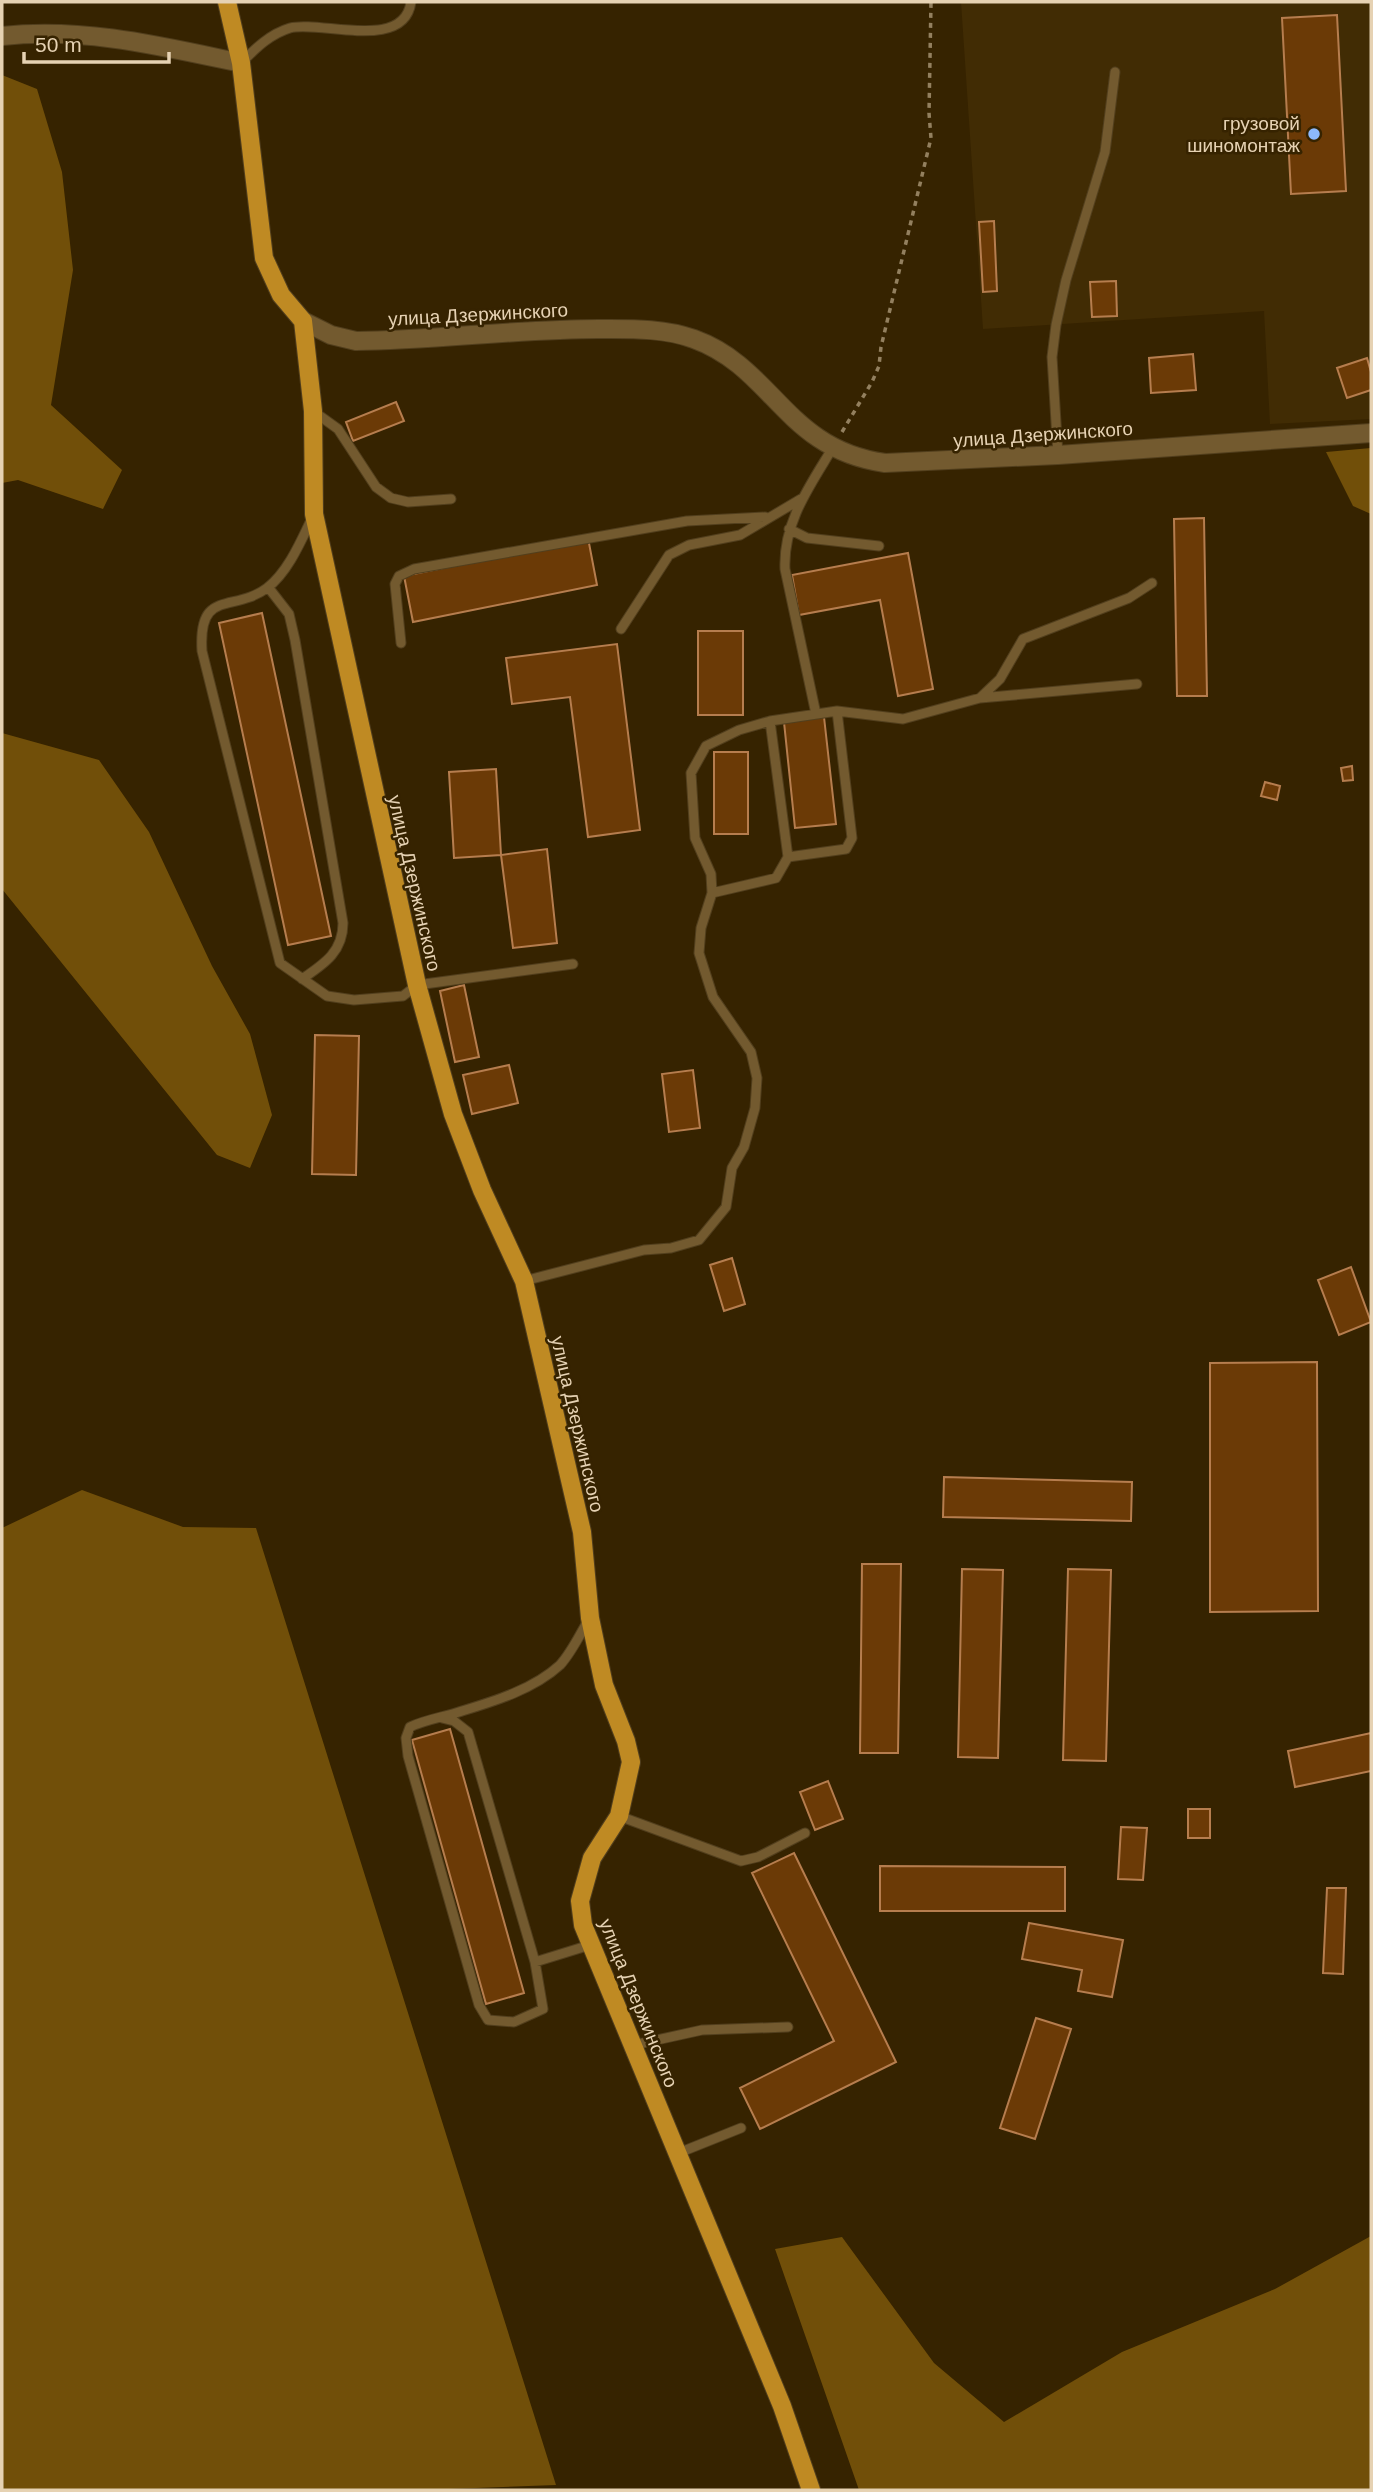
<svg xmlns="http://www.w3.org/2000/svg" width="1373" height="2492" font-family="Helvetica,sans-serif">
<style>
.built{fill:#412c04}
.forest{fill:#714f09}
.building{fill:#6b3a06;stroke:#b67d4e;stroke-width:2}
.lines{fill:none;stroke-linecap:round;stroke-linejoin:round}
.lane-casing{stroke:#523f1d;stroke-width:11}
.street-casing{stroke:#523f1d;stroke-width:20}
.primary-casing{stroke:#523f1d;stroke-width:20}
.path{stroke:#93805f;stroke-width:3.5;stroke-dasharray:5 5;stroke-linecap:butt}
.lane{stroke:#735a2f;stroke-width:9}
.street{stroke:#735a2f;stroke-width:18}
.primary{stroke:#bf8a23;stroke-width:18}
.poi-dot{fill:#8db9fc;stroke:#362300;stroke-width:2.5}
.labels{text-anchor:middle;stroke-width:5;stroke-linejoin:round;paint-order:stroke}
.poi-label{font-size:19px;fill:#e6d2b3;stroke:#362300;text-anchor:end}
.street-label{font-size:19px;fill:#e6d2b3;stroke:#362300}
</style>
<rect width="100%" height="100%" fill="#362300"/>
<path class="built" d="M961,2h410v417l-101,5 -6,-113 -281,18z"/>
<path class="forest" d="M2,75l35,14 25,83 11,98 -22,135 71,65 -19,39 -85,-29 -16,3z
M1371,448v66l-18,-8 -27,-54z
M2,733l97,27 50,72 63,134 38,68 22,81 -22,53 -33,-13 -215,-266z
M82,1490l101,37 73,1 300,957 -135,5h-419v-962z
M1371,2236v254h-512l-84,-241 67,-12 92,126 70,59 118,-70 153,-63z"/>
<path class="building" d="M1337,15l9,176 -55,3 -9,-176z
M994,221l3,70 -14,1 -4,-70z
M1116,281l1,35 -25,1 -2,-35z
M1193,354l3,36 -45,3 -2,-35z
M1367,358l4,14v18l-24,8 -10,-30z
M396,402l8,19 -51,20 -7,-19z
M1204,518l3,178h-30l-3,-177z
M588,538l9,47 -184,37 -9,-46z
M908,553l25,136 -35,7 -18,-96 -81,15 -7,-40z
M262,613l69,323 -43,9 -69,-322z
M698,631h45v84h-45z
M617,644l23,186 -52,7 -18,-140 -58,7 -6,-46z
M824,717l12,107 -41,4 -11,-106z
M714,752h34v82h-34z
M1352,766l1,14 -10,1 -2,-13z
M496,769l5,86 -47,3 -5,-86z
M1265,782l15,4 -3,14 -16,-4z
M547,849l10,94 -44,5 -12,-93z
M464,985l15,72 -24,5 -15,-71z
M315,1035l44,1 -3,139 -44,-1z
M509,1065l9,38 -46,11 -9,-39z
M693,1070l7,58 -31,4 -7,-58z
M732,1258l13,46 -21,7 -14,-46z
M1351,1267l20,55 -32,13 -21,-55z
M1317,1362l1,249 -108,1v-249z
M944,1477l188,5 -1,39 -188,-4z
M862,1564h39l-3,189h-38z
M962,1569l41,1 -5,188 -40,-1z
M1068,1569l43,1 -5,191 -43,-1z
M450,1729l74,264 -38,11 -74,-264z
M1371,1733v38l-76,16 -7,-36z
M828,1781l15,38 -28,11 -15,-38z
M1188,1809h22v29h-22z
M1121,1827l26,1 -4,52 -25,-1z
M794,1853l102,209 -136,67 -20,-41 94,-47 -82,-168z
M880,1866l185,1v44h-185z
M1327,1888h19l-3,86 -20,-1z
M1029,1923l94,17 -11,57 -34,-6 4,-21 -60,-11z
M1036,2018l35,11 -36,110 -35,-11z"/>
<g class="lines">
<defs>
<path id="lane" d="M242,62c14,-14 28,-28 48,-34 30,-8 114,24 121,-26
M313,411l25,18 38,58 15,11 17,4 43,-3
M1058,455l-6,-98 4,-32 10,-45 39,-128 10,-80
M312,518c-11,23 -24,54 -45,70 -34,25 -69,0 -65,63l78,312 47,33 27,4 49,-4 14,-11 156,-21
M789,529l18,9 72,8
M268,587l21,27 6,26 48,283c0,29 -19,41 -41,56
M621,629l48,-74 20,-10 51,-10 61,-36
M401,643l-6,-59 4,-8 15,-7 273,-48 78,-4
M980,698l157,-14
M816,714l-31,-145c-2,-46 24,-82 47,-120
M788,857l58,-8 6,-11 -15,-127
M712,893l64,-15 12,-21 -18,-136
M524,1281l120,-31 27,-2 28,-8 27,-33 6,-39 12,-21 11,-39 2,-30 -6,-26 -38,-55 -14,-44 2,-25 11,-35 -1,-19 -16,-36 -4,-65 15,-27 33,-16 31,-9 67,-10 66,8 77,-21 20,-19 23,-40 106,-41 23,-15
M442,1718l12,3 14,11 67,230 55,-17
M619,1816l122,45 17,-4 47,-24
M535,1962l8,47 -29,13 -26,-2 -9,-15 -71,-249 -2,-18 4,-11c17,-8 35,-10 52,-16 33,-10 72,-22 98,-46 12,-13 20,-31 29,-46
M634,2045l68,-15 86,-3
M676,2154l65,-26"/>
<path id="street" d="M2,36c81,-9 159,10 239,27
M303,321l28,14 25,6c81,-1 162,-12 243,-12 32,0 65,-1 95,10 80,29 91,110 191,124l173,-8 313,-22"/>
<path id="primary" d="M227,2l14,61 23,195 17,37 22,26 10,90 1,103 103,471 36,129 29,76 42,91 58,251 8,86 14,67 22,56 5,21 -12,54 -27,42 -12,43 3,24 199,481 29,84"/>
</defs>
<use href="#lane" class="lane-casing"/>
<use href="#street" class="street-casing"/>
<use href="#primary" class="primary-casing"/>
<path class="path" d="M842,432l30,-50 7,-16 2,-19 50,-209 -2,-25 2,-111"/>
<use href="#lane" class="lane"/>
<use href="#street" class="street"/>
<use href="#primary" class="primary"/>
</g>
<circle class="poi-dot" cx="1314" cy="134" r="7"/>
<g class="labels">
<g class="poi-label">
<text x="1300" y="130">грузовой<tspan x="1300" dy="22">шиномонтаж</tspan></text>
</g>
<g class="street-label">
<text transform="translate(478 314) rotate(-3)" y="7">улица Дзержинского</text>
<text transform="translate(1043 434) rotate(-4)" y="7">улица Дзержинского</text>
<text transform="translate(415 883) rotate(77)" y="7">улица Дзержинского</text>
<text transform="translate(578 1424) rotate(77)" y="7">улица Дзержинского</text>
<text transform="translate(639 2003) rotate(68)" y="7">улица Дзержинского</text>
</g>
</g>
<rect width="1373" height="2492" fill="none" stroke="#e6d2b3" stroke-width="7"/>
<path d="M24 52v10h145v-10" fill="none" stroke="#e6d2b3" stroke-width="3.5"/>
<text x="35" y="52" font-size="21" fill="#e6d2b3" stroke="#362300" stroke-width="5" paint-order="stroke">50 m</text>
</svg>
